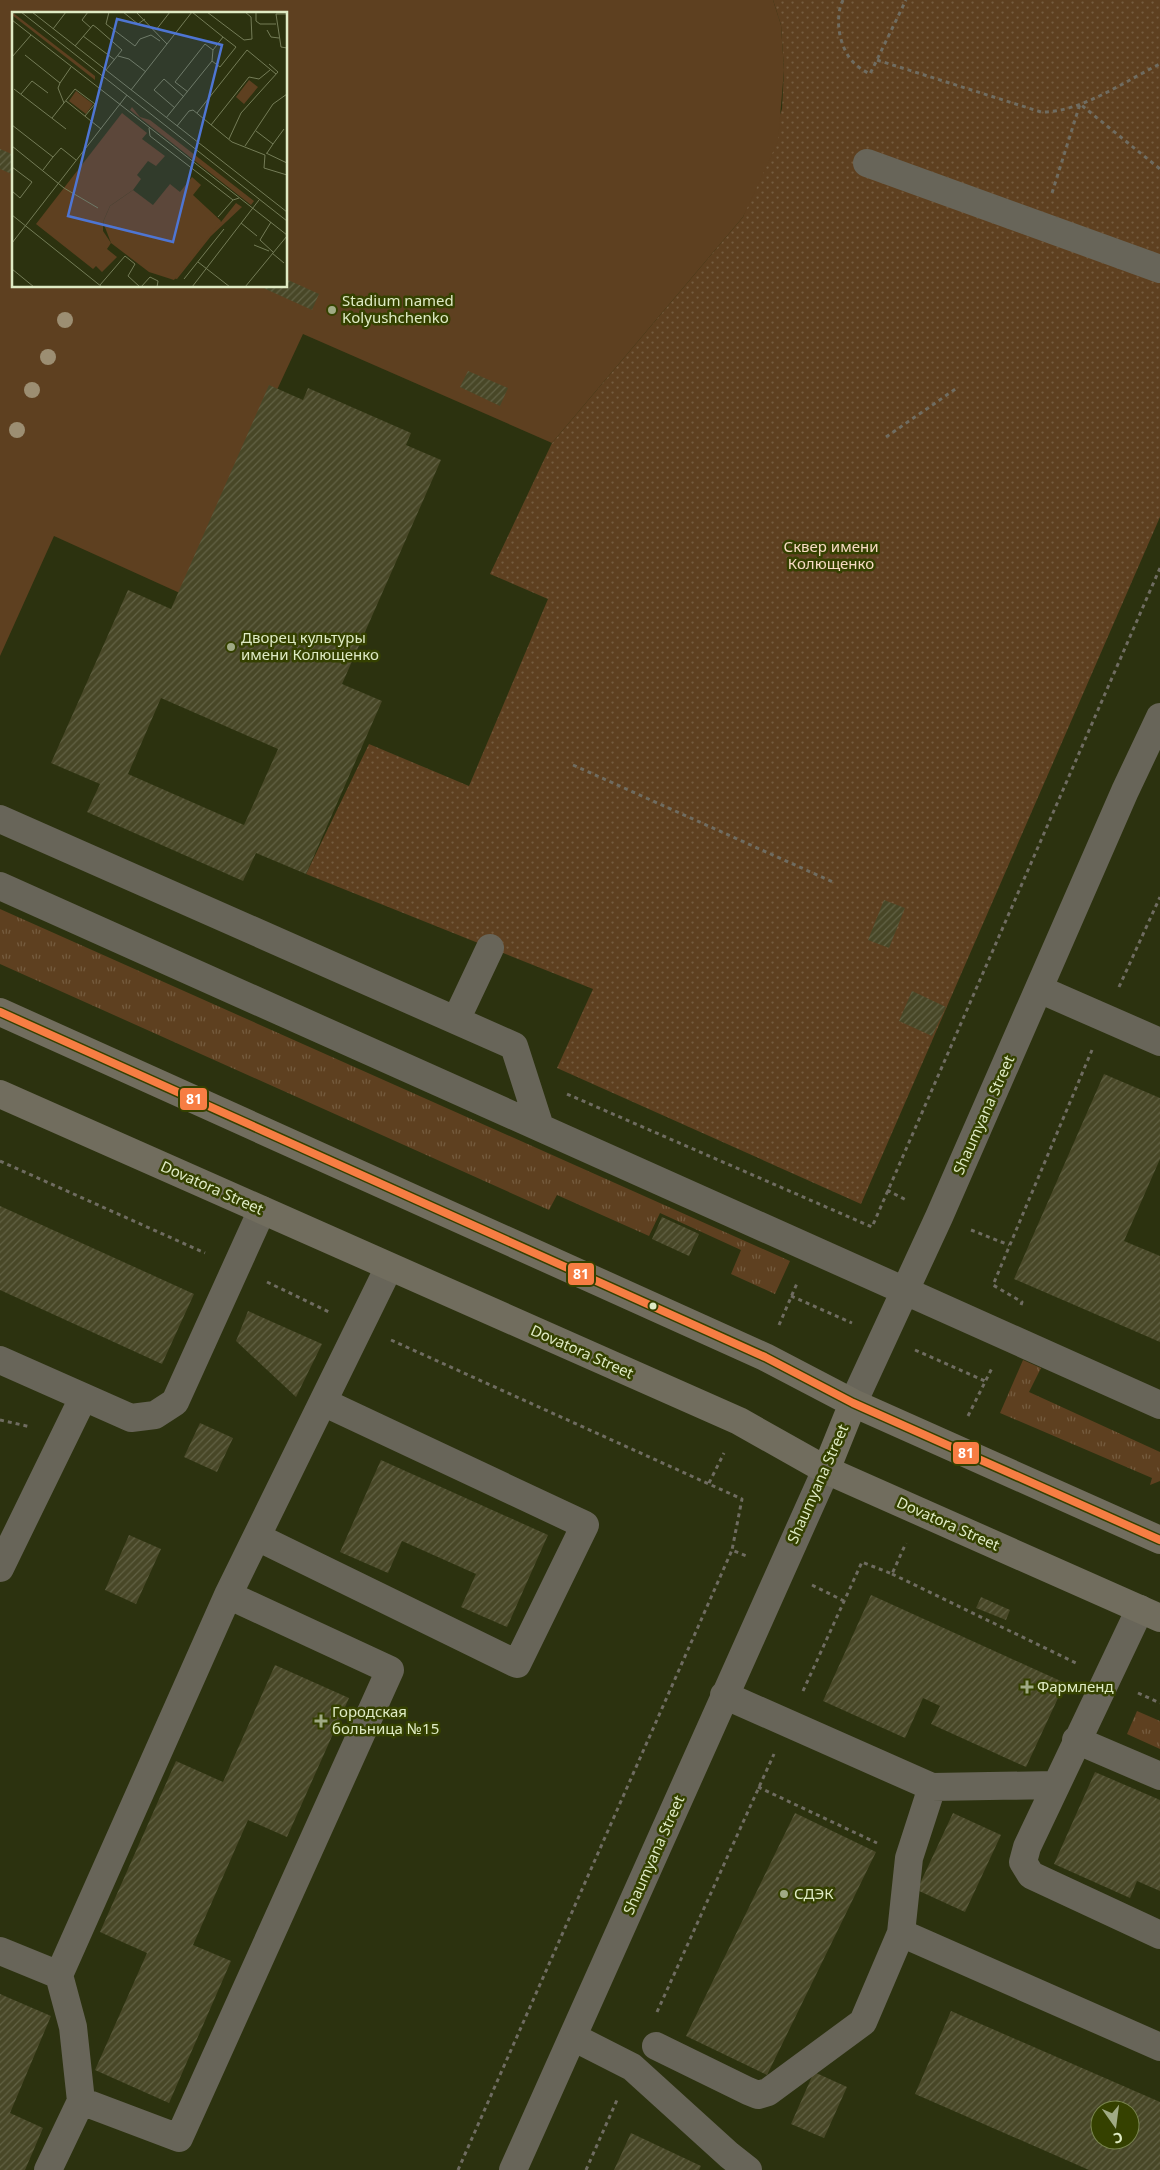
<svg xmlns="http://www.w3.org/2000/svg" width="1160" height="2170" font-family="'Noto Sans',sans-serif">
<style>
.grass{fill:url(#grass-tufts)}
.park{fill:url(#park-dots)}
.pitch{fill:#5e4020;fill-rule:evenodd}
.building{fill:url(#building-hatch);fill-rule:evenodd}
.lines{fill:none;stroke-linecap:round;stroke-linejoin:round}
.path{stroke:#6f6c61;stroke-width:3;stroke-dasharray:4 4;stroke-linecap:butt}
.minor{stroke:#686559;stroke-width:28}
.major{stroke:#716d5e;stroke-width:28}
.bus-1-casing{stroke:#354100;stroke-width:11}
.bus-1{stroke:#f77d43;stroke-width:8}
.tree{fill:#9c8e72}
.poi-dot{fill:#a0aa85;stroke:#354100;stroke-width:2}
.bus-dot{fill:#dfebc4;stroke:#354100;stroke-width:2}
.labels{text-anchor:middle;stroke-width:5;stroke-linejoin:round;paint-order:stroke}
.poi-label{font-size:15px;fill:#dfebc4;stroke:#354100;text-anchor:start}
.park-label{font-size:15px;fill:#f7dac3;stroke:#354100}
.street-label{font-size:15px;fill:#dfebc4;stroke:#354100}
.inset-road{fill:none;stroke:#747c57;stroke-width:1}
.view{fill:#4e75d3;fill-opacity:0.15;stroke:#4e75d3;stroke-width:2.5}
.inset-edge{fill:none;stroke:#dfebc4;stroke-width:2.5}
.line-badge{stroke:#354100;stroke-width:2}
.badge-label{font-size:14px;text-anchor:middle;font-weight:bold;fill:#fff}
</style>
<defs>
<pattern id="grass-tufts" width="24" height="20" patternUnits="userSpaceOnUse" patternTransform="scale(1.25)"><rect width="24" height="20" fill="#5e4020"/><path d="M3 7l-1-3M5 7V3M7 7l1-3M15 17l-1-3M17 17v-4M19 17l1-3" fill="none" stroke="#755c3f"/></pattern>
<pattern id="park-dots" width="8" height="8" patternUnits="userSpaceOnUse" patternTransform="scale(1.25)"><rect width="8" height="8" fill="#5e4020"/><path d="M2 2h.1M6 6h.1" fill="none" stroke="#755c3f" stroke-width="1.8" stroke-linecap="round"/></pattern>
<pattern id="building-hatch" width="6" height="6" patternUnits="userSpaceOnUse" patternTransform="scale(1.25)"><rect width="6" height="6" fill="#484727"/><path d="M-1 1l2-2M0 6l6-6M5 7l2-2" fill="none" stroke="#626245"/></pattern>
</defs>
<rect width="100%" height="100%" fill="#2c320f"/>
<path class="grass" d="M0,909l790,352 -15,33 -44,-20 10,-24 -81,-37 -11,23 -92,-41 -8,15 -549,-246z
M1023,1360l18,8 -12,24 131,60v29l-10,4 2,-7 -152,-65z
M1137,1711l23,10v28l-33,-15z"/>
<path class="park" d="M773,0h387v517l-299,687 -304,-136 36,-79 -287,-115 63,-130 100,42 79,-187 -58,-25 62,-131 191,-226 39,-108 2,-39 -3,-45z"/>
<path class="pitch" d="M0,0h773l8,25 3,45 -6,71 -35,76 -191,226 -249,-109 -121,260 -128,-58 -54,120zM14,14h272v272h-272z"/>
<path class="building" d="M0,149l14,6v20l-14,-6z
M286,279l33,15 -7,16 -53,-24h27z
M468,371l40,17 -8,18 -40,-19z
M269,385l34,15 5,-12 103,45 -5,12 35,15 -99,224 40,17 -76,173 -50,-21 -13,28 -156,-69 13,-28 -49,-21 77,-173 43,19zM161,698l117,51 -34,76 -116,-51z
M884,900l21,8 -16,40 -21,-8z
M912,991l34,16 -14,29 -33,-15z
M1104,1074l56,24v61l-36,82 36,15v86l-146,-63z
M0,1206l194,88 -32,70 -162,-74z
M662,1217l37,17 -10,22 -37,-17z
M248,1311l74,33 -26,53 -60,-56z
M200,1423l33,15 -16,34 -33,-15z
M381,1460l167,75 -41,92 -46,-20 15,-33 -74,-33 -14,32 -48,-21z
M129,1535l32,14 -25,55 -31,-14z
M871,1595l194,88 -39,84 -95,-43 9,-18 -17,-8 -18,40 -82,-37z
M981,1597l29,13 -4,10 -30,-12z
M275,1665l74,33 -62,139 -39,-17 -55,125 38,16 -62,142 -74,-33 52,-117 -47,-21 76,-171 47,21z
M1095,1772l65,28v91l-23,-10 -7,17 -76,-34z
M795,1813l81,39 -109,223 -81,-39z
M953,1813l48,22 -36,77 -48,-22z
M0,1994l51,22 -41,97 33,15 -18,42h-25z
M951,2011l209,91v68h-71l-174,-76zM1100,2110h30v30h-30z
M814,2072l33,15 -23,51 -33,-14z
M631,2133l70,33 -2,4h-85z"/>
<g class="lines">
<path class="path" d="M843,0c-9,18 -4,48 11,63 4,4 10,8 16,11l36,-74
M877,60l164,52c39,1 84,-31 119,-48
M1052,193l28,-89 80,65
M886,437l71,-49
M573,765l262,118
M1119,987l41,-90
M567,1094l305,133 288,-659
M0,1161l205,92
M887,1190l21,11
M971,1230l38,15
M267,1282l62,30
M791,1296l61,27
M1021,1305l1,-3 -29,-17 99,-235
M779,1325l19,-44
M391,1340l351,159 -10,51 17,7
M915,1350l70,31
M968,1416l24,-48
M0,1420l31,7
M709,1483l15,-30
M892,1574l184,89
M812,1585l32,16
M803,1691l59,-129 30,12 14,-31
M1138,1693l22,10
M758,1787l119,56
M657,2012l117,-258
M458,2170l274,-620
M586,2170l31,-70"/>
<path class="minor" d="M867,163l293,106
M0,819l514,227 26,81
M0,886l1160,519
M1039,989l121,53
M456,1020l34,-72
M0,1360l131,58 24,-3 20,-13 87,-192
M853,1403l86,-186 186,-426 35,-74
M257,1537l260,127 68,-139 -262,-123
M0,1568l83,-170
M1140,1609l-113,238 -4,15 8,13 129,60
M724,1695l208,92 123,-2
M1076,1740l84,36
M901,1933l8,-75 23,-71
M0,1951l59,24
M573,2037l59,30 97,88 19,15
M656,2046l92,45 10,4 10,-3 95,-70 38,-89 259,114
M81,2101l98,37 211,-468 -162,-75
M48,2170l33,-69 -8,-74 -14,-52 169,-380 161,-328
M513,2170l313,-700"/>
<path class="major" d="M0,1012l765,345 88,46 307,137
M0,1094l739,327 87,49 334,148
M826,1470l27,-67"/>
<defs>
<path id="bus-1" d="M0,1012l765,345 88,46 307,137"/>
</defs>
<use href="#bus-1" class="bus-1-casing"/>
<use href="#bus-1" class="bus-1"/>
</g>
<g class="tree">
<circle cx="65" cy="320" r="8"/>
<circle cx="48" cy="357" r="8"/>
<circle cx="32" cy="390" r="8"/>
<circle cx="17" cy="430" r="8"/>
</g>
<g class="poi-dot">
<circle cx="332" cy="310" r="5"/>
<circle cx="231" cy="647" r="5"/>
<path d="M1024.5 1679.5h5v5h5v5h-5v5h-5v-5h-5v-5h5z"/>
<path d="M318.5 1713.5h5v5h5v5h-5v5h-5v-5h-5v-5h5z"/>
<circle cx="784" cy="1894" r="5"/>
</g>
<circle class="bus-dot" cx="653" cy="1306" r="4.5"/>
<g class="labels">
<g class="poi-label">
<text x="342" y="306">Stadium named<tspan x="342" dy="17">Kolyushchenko</tspan></text>
<text x="241" y="643">Дворец культуры<tspan x="241" dy="17">имени Колющенко</tspan></text>
<text x="1037" y="1692">Фармленд</text>
<text x="332" y="1717">Городская<tspan x="332" dy="17">больница №15</tspan></text>
<text x="794" y="1899">СДЭК</text>
</g>
<g class="park-label">
<text x="831" y="552">Сквер имени<tspan x="831" dy="17">Колющенко</tspan></text>
</g>
<g class="street-label">
<text transform="translate(984 1115) rotate(-66)" y="5">Shaumyana Street</text>
<text transform="translate(212 1188) rotate(24)" y="5">Dovatora Street</text>
<text transform="translate(582 1352) rotate(24)" y="5">Dovatora Street</text>
<text transform="translate(818 1484) rotate(-66)" y="5">Shaumyana Street</text>
<text transform="translate(948 1524) rotate(24)" y="5">Dovatora Street</text>
<text transform="translate(654 1855) rotate(-66)" y="5">Shaumyana Street</text>
</g>
</g>
<g transform="translate(12 12)">
<rect width="275" height="275" fill="#2c320f"/>
<path d="M0,0l83,64v4l-83,-65zM120,95l8,10 10,3 104,81 -3,4 -121,-95z" fill="#5e4020"/>
<path d="M64,79l17,13 -7,10 -17,-13zM224,191l6,4 -31,29 -34,43 -5,-1 32,-69 17,13z" fill="#5e4020"/>
<path d="M110,101l25,20 -5,6 23,17 -9,10 -8,-5 -11,14 4,4 -8,11 -23,16 -7,16v9l8,12 -4,6 10,8 -15,15 -6,-6 -3,3 -57,-45z" fill="#5e4020"/>
<path d="M237,68l9,7 -14,17 -8,-7zM180,165l9,8 -8,10 28,26 -47,59 -25,-8 -38,-29 -8,-21 7,-16 23,-16 20,15 17,-21 10,8z" fill="#5e4020"/>
<path class="inset-road" d="M9,0l266,209M20,0l255,200M76,0l-6,8 9,8M97,0l-3,12 29,22 5,-7 11,-4 9,6M111,0l15,12 7,-5M124,0l31,32M195,0l37,28 8,-1 -1,-22 -6,-5M244,0v9l4,3h16M275,2h-11l5,33 6,1M0,8l275,215M41,17l13,-17M144,18l14,-18M255,18l4,7 8,1M71,24l32,24M63,34l18,-21 4,3 25,22 -16,20M13,43l35,28 -2,5 6,15M106,44l11,3 17,13M0,45l19,-22M200,49l8,6 16,-20 -13,-10M48,71l11,-16M2,77l52,40M119,78l61,-78M176,80l-13,-10 30,-38 8,6M9,82l11,-13 16,12M54,89l35,28M163,96l-21,-18 10,-11 20,18M185,101l50,-63 29,24M40,106l23,-29 20,15 -10,12M154,106l46,-57 1,-11 10,-13 -31,-25M0,113l41,32 8,-9 15,12M199,113l38,-48 10,2 11,-9M165,114l12,-15 4,-1 39,32 33,13 -1,13 23,7M137,116l1,8 83,64 6,-2M244,119l17,13 -6,9M217,127l12,-26 37,-41 -9,-8M261,132l11,-15M0,134l52,42 34,20M233,134l28,-42 14,-10M254,141l21,10M0,155l20,15 -12,16 -8,-7M31,158l10,-13M0,203l90,72M206,205l15,-17M259,210l-11,18 13,12M229,211l16,13M0,231l115,-148M242,233l15,6M260,241l12,10M186,250l32,25M0,257l22,18M172,267l40,-50M88,273l25,-29 10,8 -7,12 12,11M129,275l9,-10 8,4 -1,6M180,275l67,-87M233,275l42,-51"/>
<path class="view" d="M105,7l105,26 -49,197 -105,-26z"/>
<rect width="275" height="275" class="inset-edge"/>
</g>
<g class="line-badge">
<rect x="179" y="1087" width="29" height="24" rx="5" fill="#f77d43"/>
<rect x="567" y="1262" width="28" height="24" rx="5" fill="#f77d43"/>
<rect x="952" y="1441" width="28" height="24" rx="5" fill="#f77d43"/>
</g>
<g class="badge-label">
<text x="194" y="1104">81</text>
<text x="581" y="1279">81</text>
<text x="966" y="1458">81</text>
</g>
<g transform="translate(1115 2125) rotate(166)"><circle r="24" fill="#354100" stroke="#79854e"/>
<path d="M0-4L9 19L0 12L-9 19Z" fill="#a0aa85"/>
<text y="-8" font-size="14" font-weight="bold" text-anchor="middle" fill="#dfebc4">С</text>
</g>
</svg>
